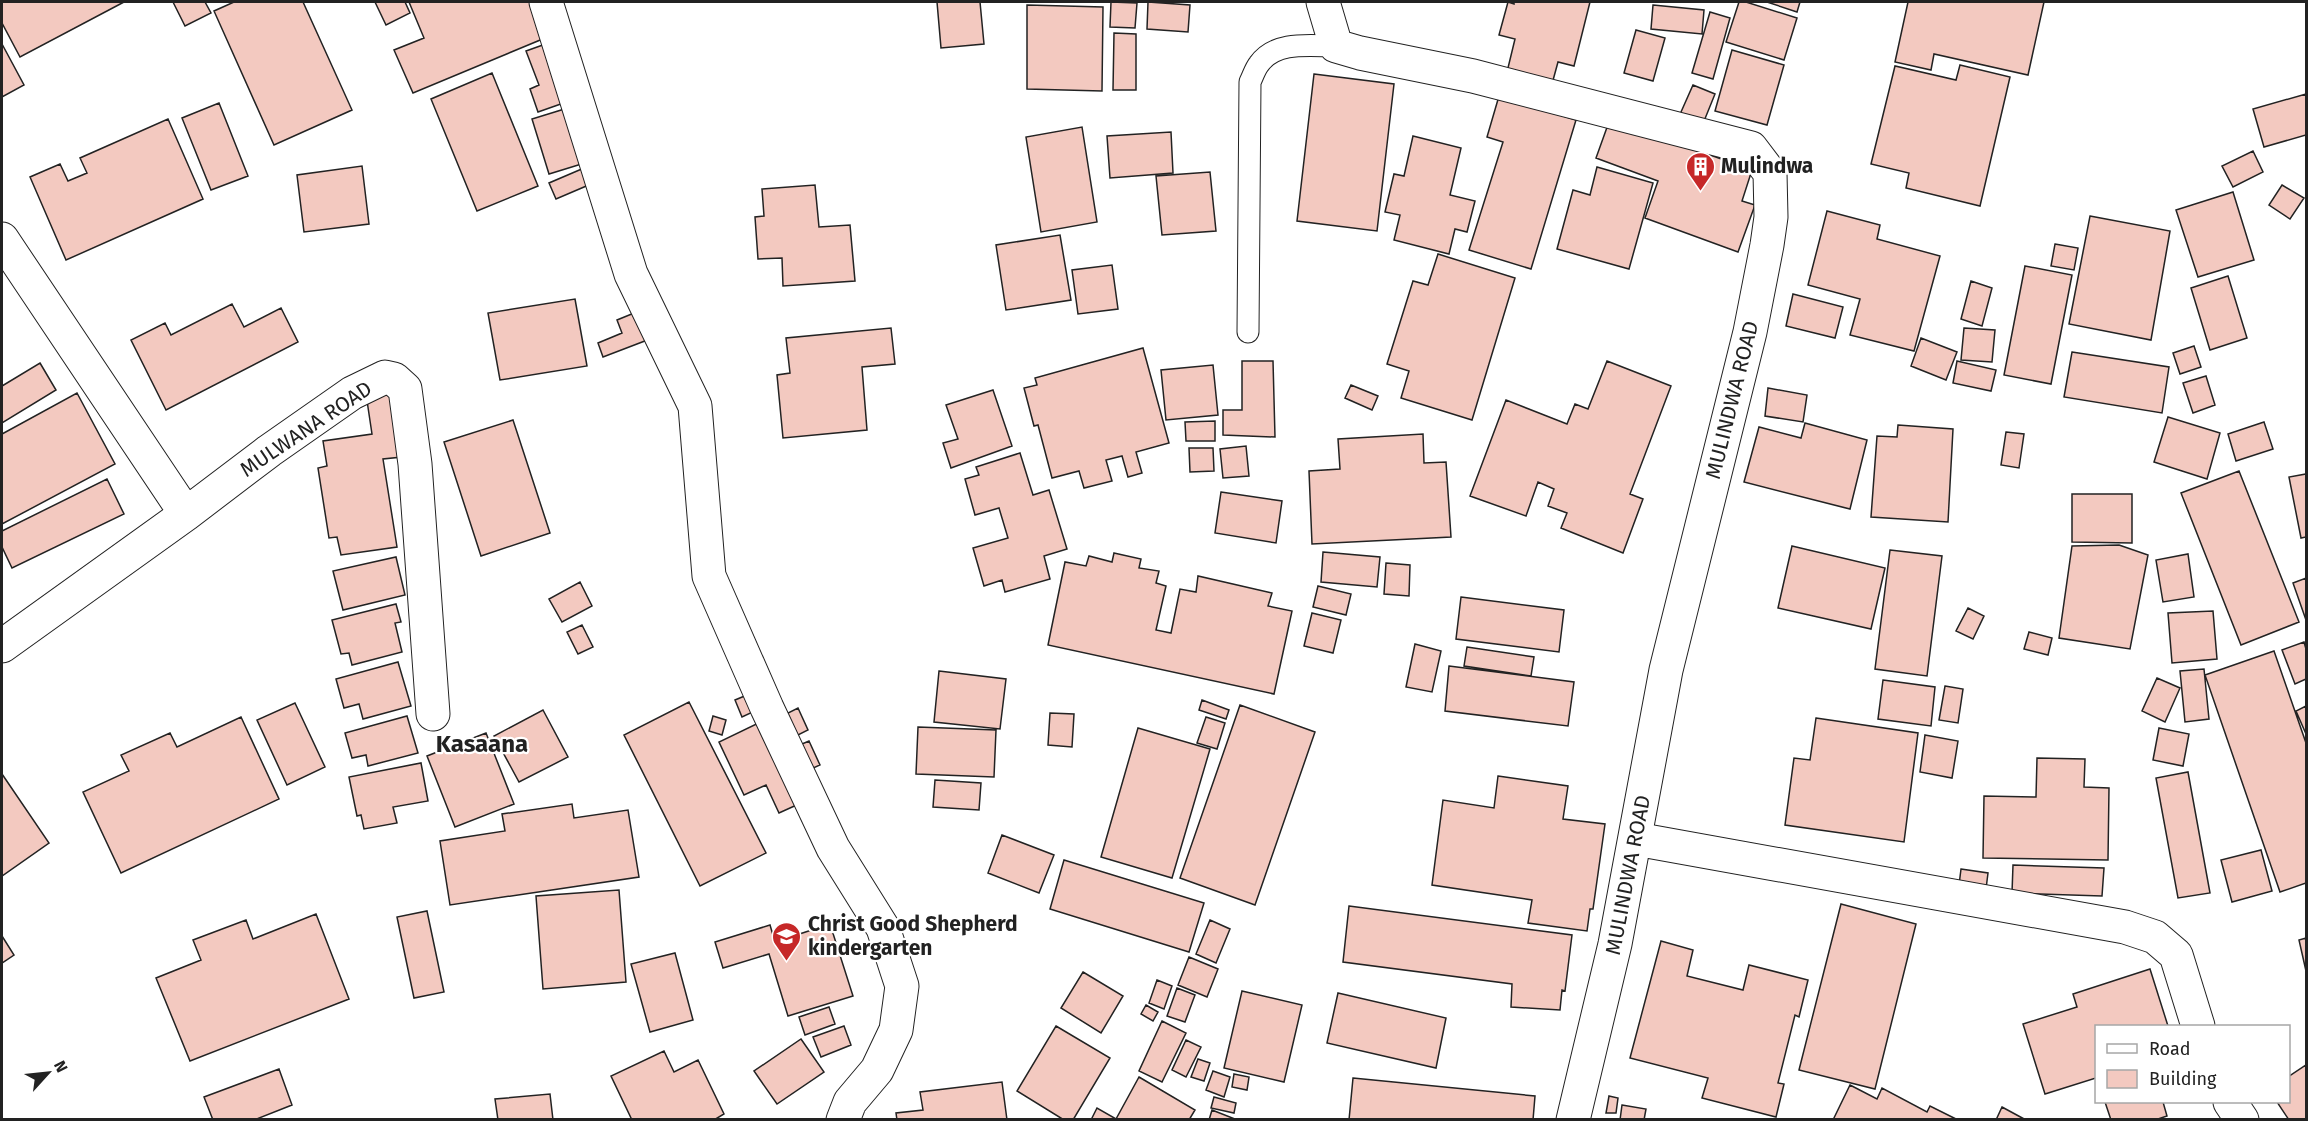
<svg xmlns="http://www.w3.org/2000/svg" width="2308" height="1121" font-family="'Fira Sans',sans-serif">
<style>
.building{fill:#f3c9c0;stroke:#222;stroke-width:1.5}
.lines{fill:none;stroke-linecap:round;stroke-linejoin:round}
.lane-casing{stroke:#222;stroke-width:23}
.street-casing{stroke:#222;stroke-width:35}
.lane{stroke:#fff;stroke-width:21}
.street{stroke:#fff;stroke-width:33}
.labels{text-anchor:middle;stroke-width:4.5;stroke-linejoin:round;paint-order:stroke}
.poi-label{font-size:21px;font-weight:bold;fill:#222;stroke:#fff;text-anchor:start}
.street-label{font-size:21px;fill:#222;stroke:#fff}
.quarter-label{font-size:24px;font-weight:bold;fill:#222;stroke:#fff}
</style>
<rect width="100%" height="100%" fill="#fff"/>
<path class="building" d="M2,2h122l-104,55 -18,-34z
M173,2h32l6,11 -26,13z
M234,2h69l49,108 -78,35 -60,-134z
M375,2h30l5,11 -24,12z
M409,2h121l15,36 -132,55 -19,-43 30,-12z
M937,2h43l4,42 -43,4z
M1111,2l26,1 -2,25 -25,-1z
M1148,2l42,3 -2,27 -41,-3z
M1508,2l6,2v-2h76l-16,64 -16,-4 -6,22 -45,-12 8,-33 -16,-4z
M1739,2h7l51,16 -13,42 -58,-18z
M1767,2h33l-3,10z
M1908,2h136l-16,73 -94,-21 -3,16 -36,-8z
M1027,5l76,2 -1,84 -75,-2z
M1653,5l51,5 -2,24 -51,-5z
M1710,12l20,6 -17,61 -21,-6z
M1636,30l29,8 -12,43 -29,-8z
M1114,33l22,1v56h-23z
M554,41l21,58 -37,13 -8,-23 9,-4 -13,-34z
M2,44l22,41 -22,12z
M1732,50l52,15 -17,60 -52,-14z
M1960,65l50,12 -30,129 -74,-18 3,-15 -38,-9 24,-98 61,14z
M492,73l46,113 -61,25 -46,-112z
M1314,74l80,10 -17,147 -80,-10z
M1693,85l22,9 -15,37 -23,-10z
M2306,94v41l-42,12 -11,-38z
M1499,96l77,24 -45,149 -62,-19 34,-108 -16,-5z
M219,103l29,73 -37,14 -29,-72z
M571,107l17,55 -39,12 -17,-55z
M168,119l35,80 -137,61 -36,-83 30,-13 8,17 19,-8 -7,-15z
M1610,119l142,51 -10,31 13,4 -17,47 -93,-34 13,-37 -62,-23z
M1082,127l15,95 -56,10 -15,-95z
M1171,132l2,41 -63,5 -3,-42z
M1413,136l48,12 -11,47 25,6 -8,31 -12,-3 -6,25 -55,-14 6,-25 -15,-3 9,-38 10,2z
M2253,151l10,21 -30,15 -11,-21z
M591,165l7,16 -42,18 -7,-16z
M362,166l7,58 -65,8 -7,-57z
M1597,167l56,16 -24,86 -72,-20 16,-59 17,5z
M1210,172l6,59 -54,4 -6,-59z
M815,185l4,42 31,-2 5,56 -72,5 -1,-28 -24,1 -3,-42 9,-1 -2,-27z
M2282,185l22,13 -14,21 -21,-14z
M2233,192l21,68 -56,17 -22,-67z
M1827,211l53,14 -3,14 63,17 -26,95 -64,-16 10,-36 -52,-14z
M2090,216l80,15 -19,109 -82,-16z
M1060,235l11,65 -65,10 -10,-65z
M2055,244l23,4 -4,22 -23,-4z
M1438,254l77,24 -43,142 -71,-22 8,-27 -22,-7 26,-83 15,4z
M1112,265l6,44 -40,5 -6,-44z
M2025,266l47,9 -21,109 -47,-9z
M2228,276l19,62 -37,12 -19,-62z
M1971,281l21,7 -10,38 -21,-7z
M1793,294l50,13 -8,31 -49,-12z
M575,299l12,67 -87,14 -12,-67z
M232,304l12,23 37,-19 17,34 -132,68 -35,-70 34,-17 6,12z
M639,311l11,28 -47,18 -5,-14 24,-10 -5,-13z
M891,328l4,36 -33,3 5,63 -84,8 -6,-63 13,-2 -4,-35z
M1964,328l31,2 -3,32 -31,-2z
M1921,338l36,14 -11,28 -35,-14z
M2194,346l7,21 -21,7 -7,-21z
M1143,348l26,95 -33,9 6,21 -14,4 -6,-21 -16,4 6,21 -28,7 -5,-17 -27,7 -14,-53 -4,1 -10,-38 13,-3 -2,-7z
M2072,352l97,15 -7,46 -98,-16z
M1242,361h31l2,76 -52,-2v-25h19z
M1607,361l64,25 -41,108 13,5 -20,54 -62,-25 6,-15 -19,-7 6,-17 -16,-7 -12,34 -56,-20 36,-96 61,24 8,-20 13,5z
M1957,361l39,9 -5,21 -38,-8z
M40,363l16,27 -54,33v-37z
M1213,365l5,50 -52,5 -5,-50z
M2206,376l9,29 -22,8 -10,-30z
M1351,385l27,11 -6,14 -27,-12z
M1768,388l39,7 -4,27 -38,-6z
M993,390l19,56 -61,22 -8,-25 15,-4 -12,-34z
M392,391l10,66 -19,2 14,88 -56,8 -4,-18 -8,1 -11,-70 9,-2 -4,-25 49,-7 -6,-40z
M77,393l38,71 -113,60v-90z
M2168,417l52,16 -13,46 -53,-17z
M513,420l37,113 -69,23 -37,-114z
M1215,421v20h-29l-1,-19z
M2264,422l9,27 -37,12 -8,-27z
M1805,423l62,17 -17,69 -106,-27 15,-55 42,11z
M1898,425l55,4 -5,93 -77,-5 6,-81 20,1z
M2006,432l18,2 -5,34 -18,-3z
M1423,434l1,29 22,-1 5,75 -139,7 -3,-73 31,-2 -2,-30z
M1246,446l3,30 -26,2 -3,-29z
M1189,448h24l1,23 -24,1z
M1020,453l13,42 16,-5 18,59 -23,7 6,23 -45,13 -3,-12 -18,6 -11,-38 35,-10 -9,-30 -24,7 -10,-36 14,-4 -3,-8z
M2239,471l60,151 -58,23 -60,-152z
M2306,474v63l-5,1 -12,-61z
M107,479l17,35 -112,54 -10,-21v-16z
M1221,492l61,9 -6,42 -61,-10z
M2072,494h60v49l-60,-1z
M2119,545l29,10 -18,94 -71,-11 13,-92z
M1792,546l93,22 -14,61 -93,-21z
M1890,550l52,6 -15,120 -52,-7z
M1323,552l57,5 -3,30 -56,-5z
M1114,553l27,6 -2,9 20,3 -3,12 10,3 -10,44 15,3 9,-44 16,3 2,-16 74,17 -4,13 24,5 -18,83 -226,-49 17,-83 21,4 3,-10 23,6z
M2188,554l6,43 -31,5 -7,-42z
M396,557l9,38 -62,15 -10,-39z
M1386,563l24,2 -1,31 -25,-2z
M2306,578v42l-13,-37z
M580,582l12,24 -30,16 -13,-23z
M1318,586l33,8 -5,21 -33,-8z
M1461,597l103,13 -5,42 -103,-13z
M396,604l5,18 -6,1 7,29 -50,13 -3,-12 -8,1 -9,-34z
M1968,608l16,8 -11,23 -17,-8z
M2213,611l4,48 -45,4 -4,-50z
M1312,613l29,7 -8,33 -29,-7z
M582,625l11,22 -15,7 -11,-22z
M2029,632l23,6 -4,17 -24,-6z
M2304,642l2,7v30l-11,5 -13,-34z
M1415,644l26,7 -9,41 -26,-5z
M1467,647l67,10 -3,19 -67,-10z
M2274,651l32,92v140l-26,9 -75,-217z
M398,662l13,44 -48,13 -4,-15 -15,4 -8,-29z
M1449,666l125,16 -6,44 -123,-15z
M2204,669l5,50 -24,3 -5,-51z
M939,671l67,8 -6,50 -66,-7z
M2157,678l23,10 -15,34 -23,-11z
M1883,680l52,7 -4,39 -53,-7z
M1945,686l18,3 -5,34 -19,-3z
M747,695l8,16 -13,6 -7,-17z
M1202,700l27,10 -3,9 -27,-9z
M689,702l77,151 -66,33 -76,-151z
M295,703l30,64 -38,18 -30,-65z
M1240,705l75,27 -60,173 -75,-27z
M2306,706v28l-10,-23z
M798,708l10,22 -18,9 -10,-22z
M543,710l25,47 -49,25 -25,-46z
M1050,713l24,1 -2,33 -24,-2z
M407,716l11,37 -50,13 -2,-11 -14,3 -7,-25z
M713,716l13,4 -4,15 -13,-4z
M241,717l38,82 -158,74 -38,-81 46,-21 -8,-16 49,-22 7,14z
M1206,717l19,6 -8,26 -20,-6z
M769,718l32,85 -22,10 -13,-28 -22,10 -25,-53z
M1816,718l102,15 -14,109 -119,-17 9,-67 16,2z
M918,727l78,3 -2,47 -78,-3z
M1138,728l72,21 -38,129 -71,-21z
M2159,728l30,6 -6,32 -30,-6z
M486,733l28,71 -59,23 -28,-71z
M1925,735l33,6 -6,37 -32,-6z
M809,741l11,24 -22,10 -10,-25z
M2037,758l48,1 -1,28 25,1 -1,72 -125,-2 1,-62 52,1z
M421,763l7,38 -35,6 4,16 -33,6 -3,-14 -4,1 -8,-39z
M2188,772l22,121 -32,5 -22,-120z
M2,774l47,69 -47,33z
M1498,776l70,10 -5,33 42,5 -12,85h-3l-3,22 -59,-8 4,-23 -100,-15 11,-85 51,8z
M935,780l46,3 -2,27 -46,-3z
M572,804l2,14 54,-8 11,67 -189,28 -10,-64 65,-10 -3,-17z
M1002,835l52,20 -15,38 -51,-20z
M2261,850l11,41 -40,11 -11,-42z
M1064,860l140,43 -15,49 -139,-43z
M2013,865l91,3 -2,28 -90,-3z
M1961,869l27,4 -2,16 -27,-4z
M619,890l7,92 -83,7 -7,-93z
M1841,904l75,20 -41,165 -76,-19z
M1349,906l223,29 -7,56 -3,-1 -2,20 -49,-3 1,-23 -169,-22z
M427,911l17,81 -30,6 -17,-81z
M316,914l33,85 -159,62 -34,-83 45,-18 -8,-20 53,-20 7,19z
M1210,920l20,9 -14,34 -20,-9z
M830,924l23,72 -65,20 -19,-62 -46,14 -8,-26 55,-17 5,17z
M2,936l12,19 -12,8z
M2306,938v33l-7,-31z
M1661,941l32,9 -6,26 56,14 6,-25 59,15 -9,37 -4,-2 -17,68 6,1 -8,33 -74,-19 6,-20 -78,-20z
M675,953l18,67 -43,12 -19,-68z
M1189,957l29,12 -11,28 -29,-12z
M2150,969l18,57h-72v52l-51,16 -22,-70 54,-17 -4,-13z
M1083,972l40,24 -22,37 -40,-25z
M1157,980l15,6 -8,23 -15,-6z
M1177,988l18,7 -10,27 -18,-6z
M1242,991l60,14 -18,77 -60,-14z
M1338,993l108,25 -10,50 -109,-25z
M1146,1005l12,7 -5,9 -12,-7z
M829,1007l6,17 -30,11 -6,-18z
M1162,1021l24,12 -24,49 -23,-11z
M844,1026l7,19 -30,12 -8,-20z
M1056,1026l54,32 -37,62h-9l-47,-29z
M801,1039l23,33 -47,32 -23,-33z
M1186,1040l15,7 -15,30 -14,-7z
M664,1051l10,21 24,-12 26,54 -10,6h-82l-21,-44z
M1198,1059l12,4 -6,18 -13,-4z
M2306,1065v55h-17l-12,-18h11v-25z
M279,1069l13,36 -38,15h-41l-9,-23z
M1213,1071l17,6 -6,20 -18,-7z
M1234,1074l15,3 -2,13 -15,-3z
M1139,1077l56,33 -6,10h-98l6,-12 19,11z
M1353,1078l182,18 -2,24h-184z
M1002,1082l5,38h-110l-1,-7 27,-3 -3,-18z
M1850,1085l27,14 5,-11 45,24 3,-6 28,14h-125z
M550,1094l3,26h-55l-3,-21z
M1609,1096l9,2 -2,15h-10z
M1214,1097l22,6 -2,10 -23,-5z
M2105,1102h58l4,14 -12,4h-44z
M1622,1105l24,4 -2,11h-24z
M2002,1107l24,13h-30z
M1212,1110l23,9 -1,1h-25z"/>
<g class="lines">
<defs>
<path id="lane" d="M1248,332l2,-250c3,-6 5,-13 9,-18 17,-24 52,-18 77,-18"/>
<path id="street" d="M546,2l85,272 64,132 14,170 58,132 66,140 50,80 19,58 -6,44 -19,40 -27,32 -7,18
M1323,2l13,44 24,7 113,23 278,72 19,25 1,44 -4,28 -17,87 -84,338 -51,274 -42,176
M2,239l184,275
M2,646l184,-132 83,-63 83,-58 33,-16 9,2 11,10 10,75 18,250
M1636,839l489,88 30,10 21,18 22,71
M2230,1102l12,18"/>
</defs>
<use href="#lane" class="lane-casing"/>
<use href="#street" class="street-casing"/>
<use href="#lane" class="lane"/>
<use href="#street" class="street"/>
</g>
<defs>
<symbol id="building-pin" viewBox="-11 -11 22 30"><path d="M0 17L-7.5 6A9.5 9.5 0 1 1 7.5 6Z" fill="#c62828" stroke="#fff"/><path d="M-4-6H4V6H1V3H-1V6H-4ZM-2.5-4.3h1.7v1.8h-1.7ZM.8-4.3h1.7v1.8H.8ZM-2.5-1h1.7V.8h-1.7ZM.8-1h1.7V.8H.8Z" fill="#fff"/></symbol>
<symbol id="school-pin" viewBox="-11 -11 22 30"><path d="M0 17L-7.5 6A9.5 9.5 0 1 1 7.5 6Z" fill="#c62828" stroke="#fff"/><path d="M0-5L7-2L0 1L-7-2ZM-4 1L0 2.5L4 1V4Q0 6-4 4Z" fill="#fff"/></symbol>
</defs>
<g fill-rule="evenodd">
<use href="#building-pin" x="1684" y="150" width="33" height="45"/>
<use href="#school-pin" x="770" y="920" width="33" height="45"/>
</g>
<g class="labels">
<g class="poi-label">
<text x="1721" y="173">Mulindwa</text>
<text x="808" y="931">Christ Good Shepherd<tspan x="808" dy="24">kindergarten</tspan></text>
</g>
<g class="street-label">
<text transform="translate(1732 400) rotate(-76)" y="7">MULINDWA ROAD</text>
<text transform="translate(306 429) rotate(-34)" y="7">MULWANA ROAD</text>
<text transform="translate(1628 875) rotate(-79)" y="7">MULINDWA ROAD</text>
</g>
<g class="quarter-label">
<text x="482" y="752">Kasaana</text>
</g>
</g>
<rect width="2308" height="1121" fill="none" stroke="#222222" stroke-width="6"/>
<rect x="2095" y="1025" width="195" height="78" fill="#ffffff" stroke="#a7a7a7" stroke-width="1.5"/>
<rect x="2107" y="1044" width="30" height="9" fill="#ffffff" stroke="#a7a7a7" stroke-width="1.5"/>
<text x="2149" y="1055" font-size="18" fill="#222222">Road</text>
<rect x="2107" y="1070" width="30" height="18" fill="#f3c9c0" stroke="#a7a7a7" stroke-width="1.5"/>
<text x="2149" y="1085" font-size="18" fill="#222222">Building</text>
<g transform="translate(48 1073) rotate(63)" stroke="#ffffff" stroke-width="4.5" paint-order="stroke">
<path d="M0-4.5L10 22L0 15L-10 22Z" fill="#222222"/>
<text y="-9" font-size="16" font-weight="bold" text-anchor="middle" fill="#222222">N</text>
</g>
</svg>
